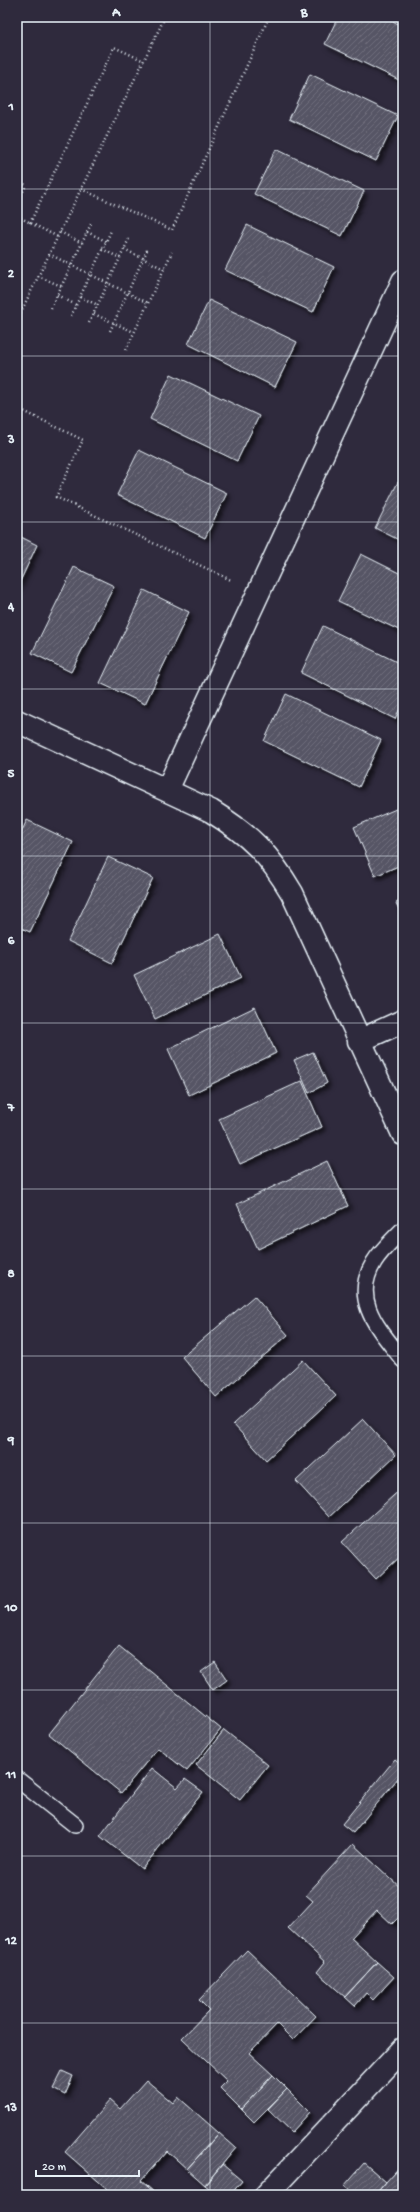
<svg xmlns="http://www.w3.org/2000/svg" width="420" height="2212" font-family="'Gochi Hand',sans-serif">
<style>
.building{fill:url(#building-hatch);stroke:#e8f1f8;filter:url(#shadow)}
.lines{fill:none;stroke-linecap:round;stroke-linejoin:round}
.lane-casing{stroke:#e8f1f8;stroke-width:18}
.street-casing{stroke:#e8f1f8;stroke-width:25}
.path{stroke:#e8f1f8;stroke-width:2.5;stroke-dasharray:1 3;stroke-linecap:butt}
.lane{stroke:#2f2a3d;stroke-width:15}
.street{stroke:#2f2a3d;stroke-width:22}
.grid{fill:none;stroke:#e8f1f8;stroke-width:1;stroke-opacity:0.55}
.neatline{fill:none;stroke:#e8f1f8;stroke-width:1.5}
.grid-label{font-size:13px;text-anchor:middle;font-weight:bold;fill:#e8f1f8}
</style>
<defs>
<pattern id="building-hatch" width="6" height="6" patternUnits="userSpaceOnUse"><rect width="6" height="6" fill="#575565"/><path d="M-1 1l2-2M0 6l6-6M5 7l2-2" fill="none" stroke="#6f6e7c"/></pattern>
<filter id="shadow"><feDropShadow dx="3.5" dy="3.5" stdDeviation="2" flood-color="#0009"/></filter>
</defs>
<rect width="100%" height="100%" fill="#2f2a3d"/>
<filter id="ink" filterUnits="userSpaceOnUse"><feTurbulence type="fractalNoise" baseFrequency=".025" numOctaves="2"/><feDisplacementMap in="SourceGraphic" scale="8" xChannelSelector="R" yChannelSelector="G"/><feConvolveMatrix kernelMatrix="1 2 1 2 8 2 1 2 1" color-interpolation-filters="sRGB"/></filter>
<g filter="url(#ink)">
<path class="building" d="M338,17h46l19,9v56l-78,-38z
M310,74l88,42 -22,45 -87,-42z
M276,149l88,42 -22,45 -88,-42z
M247,225l87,42 -21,45 -88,-42z
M209,300l88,42 -22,45 -87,-43z
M171,374l88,42 -22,45 -87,-42z
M139,450l88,43 -22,45 -88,-43z
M398,482l5,2v58l-28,-14z
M17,535l20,10 -20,43z
M361,554l42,21v57l-65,-31z
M74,567l40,19 -43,86 -39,-19z
M144,590l45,22 -44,92 -45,-21z
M323,626l80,39v37l-8,17 -94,-46z
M286,694l95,46 -22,47 -95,-46z
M403,806v58l-28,12 -21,-49z
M27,820l46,22 -43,90 -13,-6v-85z
M108,857l45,21 -41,85 -44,-22z
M403,899v19l-7,-15z
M220,934l21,44 -86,41 -21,-44z
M255,1007l21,46 -87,42 -21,-46z
M313,1052l14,31 -18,10 -15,-33z
M302,1081l20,46 -82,37 -21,-45z
M327,1161l21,45 -90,43 -21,-45z
M254,1296l34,39 -72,62 -34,-40z
M303,1360l33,36 -70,64 -33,-36z
M363,1419l33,36 -67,62 -33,-36z
M403,1487v67l-27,25 -34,-37z
M119,1646l102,83 -34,42 -29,-23 -37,45 -72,-59z
M215,1662l12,18 -14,10 -12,-18z
M224,1730l44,35 -28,35 -44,-35z
M395,1759l8,7v6l-50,61 -11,-9z
M152,1768l25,20 8,-9 18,13 -61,77 -42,-33z
M353,1844l50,46v23l-11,11 -15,-14 -26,28 26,24 -32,35 -28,-25 8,-10 -37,-34 25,-27 -7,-6z
M247,1950l69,66 -23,24 -16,-16 -28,29 24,22 -32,34 -21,-21 7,-7 -45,-43 27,-28 -10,-10z
M377,1962l17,15 -21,23 -7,-7 -11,13 -10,-9z
M62,2071l11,5 -8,19 -12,-6z
M273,2075l14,14 -33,33 -13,-13z
M146,2080l27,23 5,-6 41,36 -32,36 -20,-18 -26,30 13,11 -2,3h-38l-49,-43 45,-52 10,9z
M287,2089l23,23 -18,20 -24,-23z
M219,2133l17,15 -31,37 -18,-16z
M364,2163l22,19 -11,13h-20l-11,-9z
M403,2163v32h-28l11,-13z
M222,2164l20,17 -12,14h-13l-12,-10z"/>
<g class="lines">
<defs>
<path id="lane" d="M403,1229c-9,10 -22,21 -29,33 -24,39 6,68 29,98
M17,1779l58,46"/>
<path id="street" d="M17,721l194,90c39,24 58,43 81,82l111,241
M167,790l236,-509
M359,1041l44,-20
M266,2195l137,-146"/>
</defs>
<use href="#lane" class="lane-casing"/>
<use href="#street" class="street-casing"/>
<path class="path" d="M17,161l6,3 -6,12
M17,181l9,4 -9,19
M81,189l91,41 97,-213
M17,216l41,21
M30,223l84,-176 30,14
M60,232l22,11
M87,232l19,9
M102,249l18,9
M124,249l40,20
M49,254l99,49
M38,276l23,10
M57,295l19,10
M80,297l18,8
M51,308l41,-86
M94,314l40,18
M71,316l40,-85
M17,320l148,-303
M89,323l40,-84
M110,331l38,-83
M126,350l46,-98
M17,408l66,32 -27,57 175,83"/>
<use href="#lane" class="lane"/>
<use href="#street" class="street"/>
</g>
</g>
<path class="grid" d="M210,17v2178M17,189h386M17,356h386M17,522h386M17,689h386M17,856h386M17,1023h386M17,1189h386M17,1356h386M17,1523h386M17,1690h386M17,1856h386M17,2023h386"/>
<rect width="420" height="2212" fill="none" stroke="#2f2a3d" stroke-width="44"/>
<path d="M36 2170v6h103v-6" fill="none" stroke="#e8f1f8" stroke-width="2"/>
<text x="42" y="2170" font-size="12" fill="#e8f1f8" stroke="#2f2a3d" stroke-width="3" paint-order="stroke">20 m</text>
<rect x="22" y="22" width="376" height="2168" class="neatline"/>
<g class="grid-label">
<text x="116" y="16">A</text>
<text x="304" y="16">B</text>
<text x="11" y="110">1</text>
<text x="11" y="277">2</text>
<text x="11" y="443">3</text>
<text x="11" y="610">4</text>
<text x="11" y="777">5</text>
<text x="11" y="944">6</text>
<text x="11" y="1111">7</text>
<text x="11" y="1277">8</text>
<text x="11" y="1444">9</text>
<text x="11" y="1611">10</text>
<text x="11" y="1778">11</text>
<text x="11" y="1944">12</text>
<text x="11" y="2111">13</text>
</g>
</svg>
